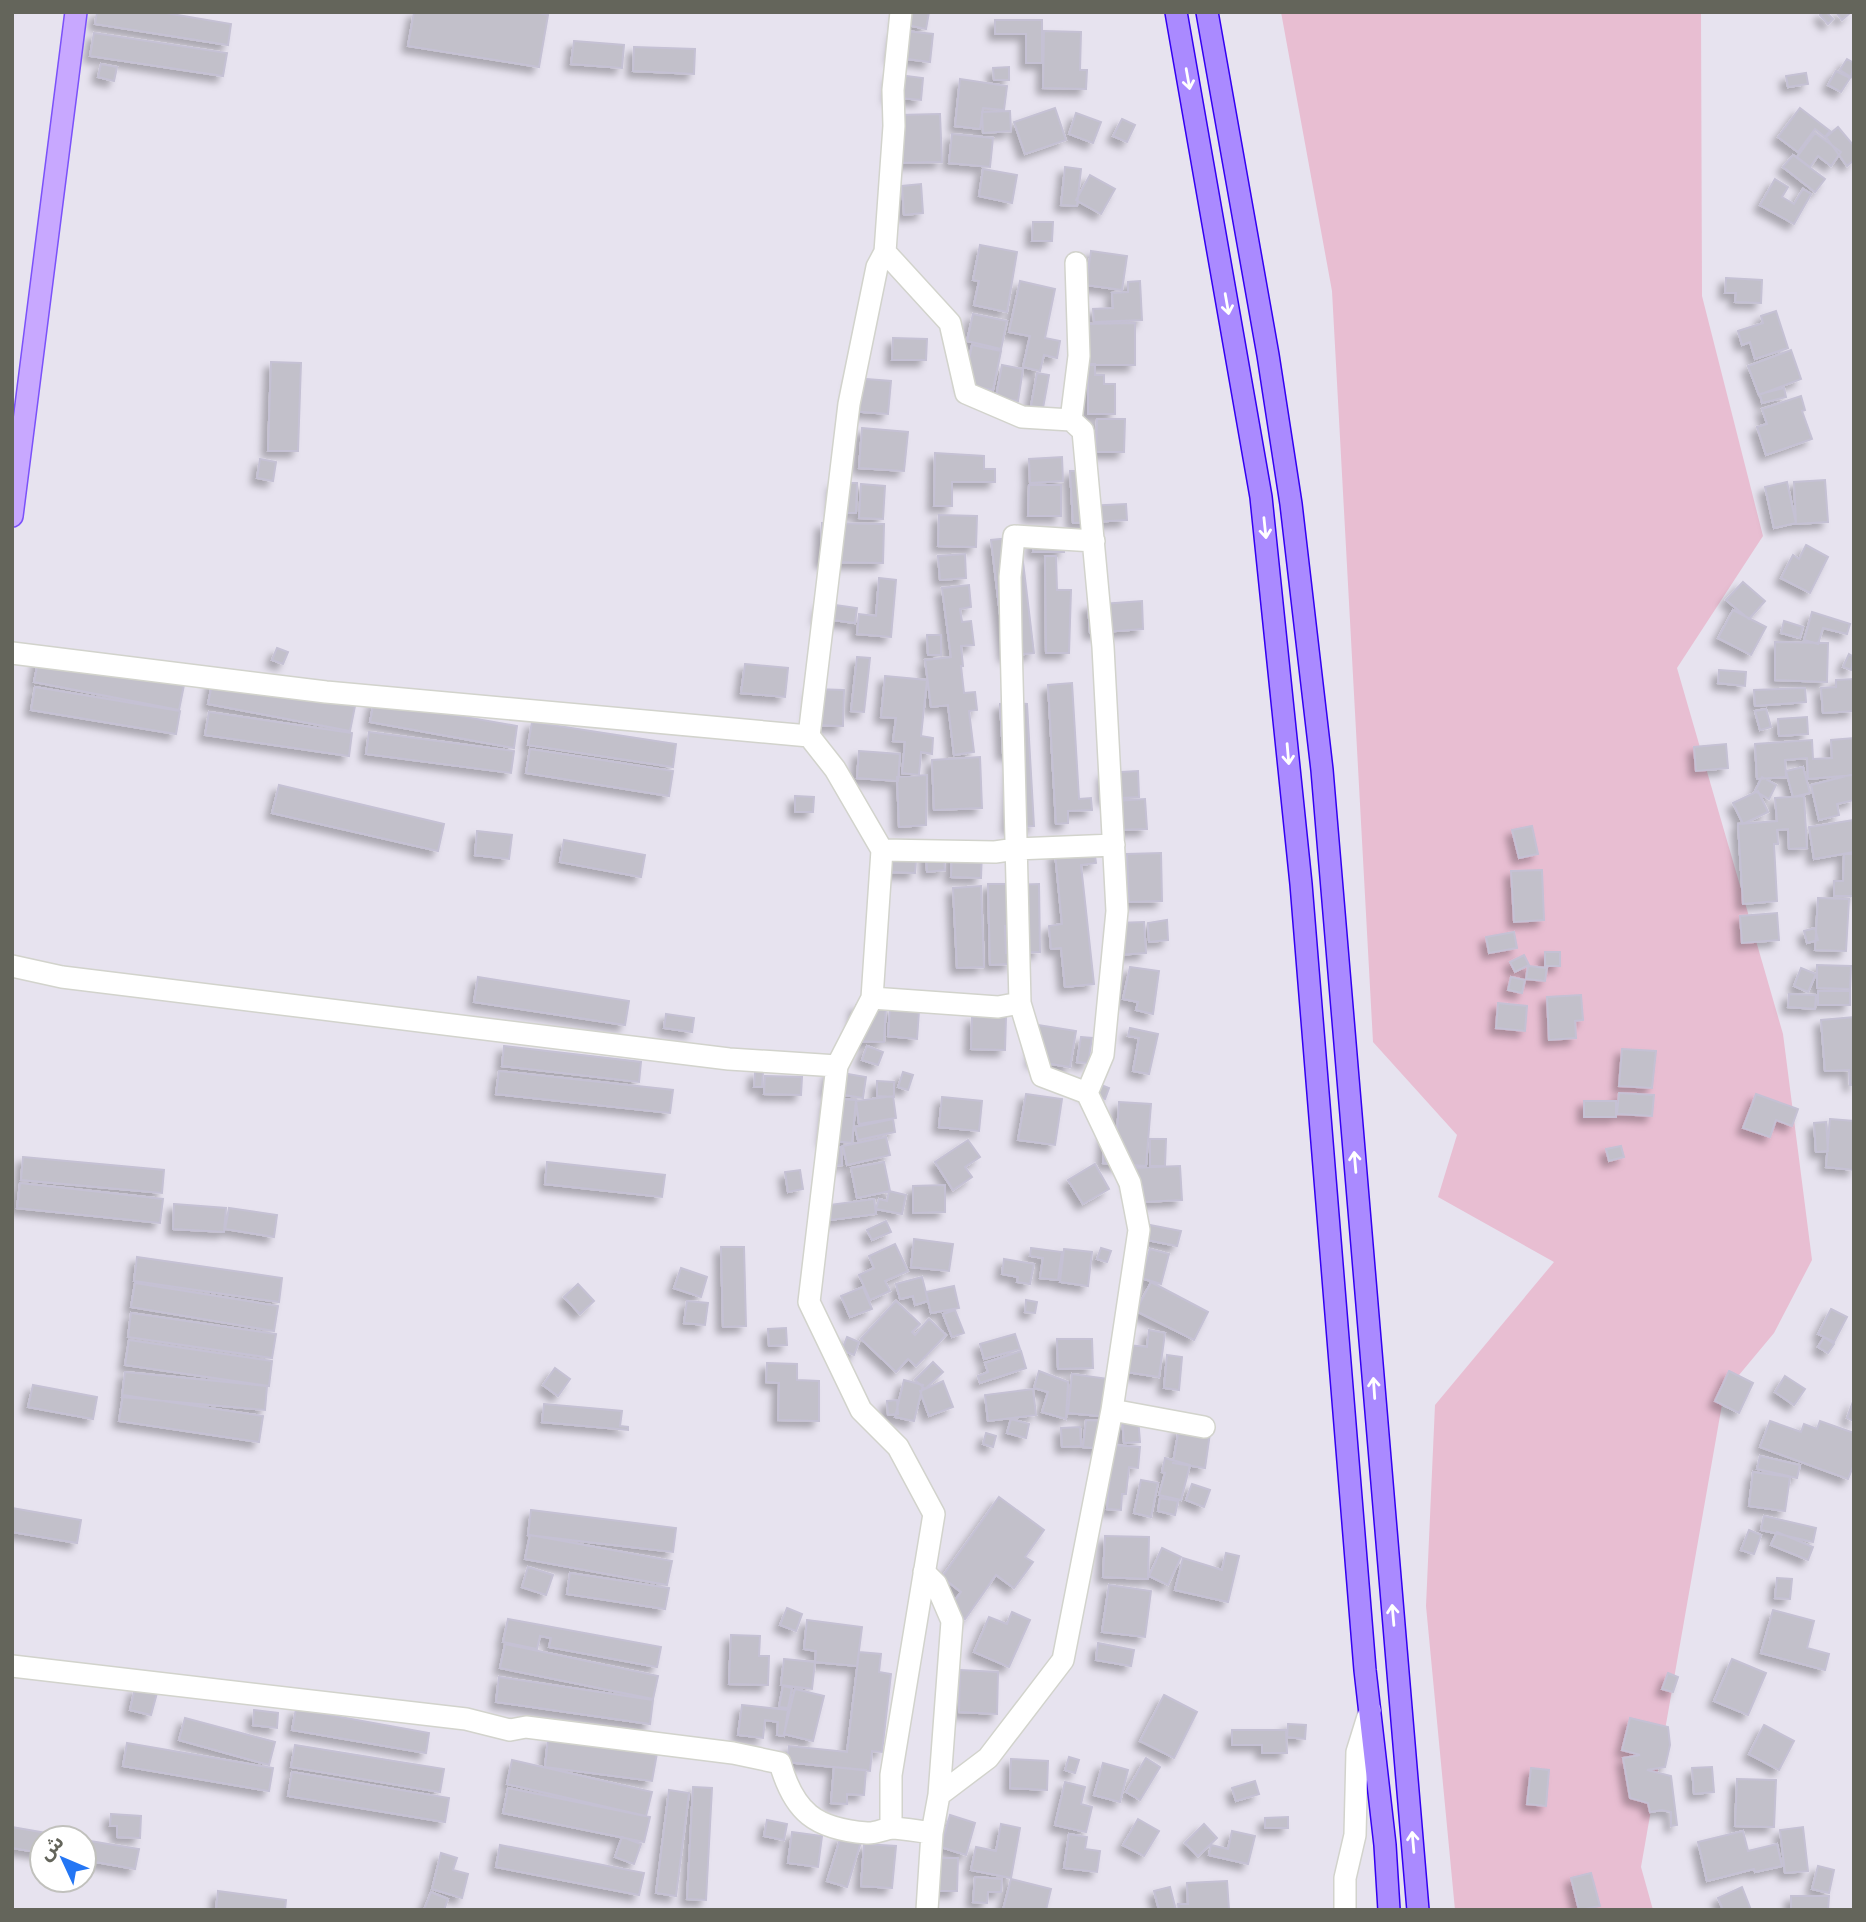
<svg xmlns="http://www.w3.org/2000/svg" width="1866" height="1922" font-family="Signika,'Noto Sans Arabic',sans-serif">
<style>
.green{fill:#e8bed2}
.building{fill:#c2c0ca;stroke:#c5c1d4;stroke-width:2;filter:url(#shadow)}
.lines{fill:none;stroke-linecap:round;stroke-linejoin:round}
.minor-casing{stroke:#d2d3cc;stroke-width:24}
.primary-casing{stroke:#7b51fa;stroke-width:24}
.motorway-casing{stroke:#3400f2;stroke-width:24}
.minor{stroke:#fff;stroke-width:21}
.primary{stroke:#c8a8ff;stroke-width:21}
.motorway{stroke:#aa8aff;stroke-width:21}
.oneway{stroke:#fff}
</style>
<defs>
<filter id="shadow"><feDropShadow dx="-6" dy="6" stdDeviation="3.5" flood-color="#0004"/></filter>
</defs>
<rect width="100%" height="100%" fill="#e7e3ef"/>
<path class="green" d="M1281,12h420l1,284 61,240 -86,132 106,366 29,226 -38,73 -50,60 -83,474 12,43h-198l-29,-304 9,-201 119,-143 -116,-65 19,-62 -84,-93 -41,-751z"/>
<path class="building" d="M97,12h63l71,12 -3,21 -133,-21z
M414,12h119l15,3 -9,52 -131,-21z
M900,12h29l-3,17 -28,-6z
M1823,12h3l7,7 -5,5 -8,-9z
M1836,12h15l-9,8z
M995,20h47v43h-16v-29h-31z
M896,30l37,4 -3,28 -38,-5z
M1044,31l37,1 -1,38h7l-1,19 -43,-1z
M94,33l133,20 -4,23 -133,-20z
M574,41l50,4 -2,23 -51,-4z
M634,47l61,2 -1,25 -61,-3z
M1847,59l7,4 -3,14 -11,-7z
M101,64l16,3 -3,14 -16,-4z
M1009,67v13h-15l-1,-12z
M1836,71l14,7 -9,14 -13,-7z
M1806,73l2,11 -20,3 -2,-11z
M891,74l32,4 -2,22 -32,-3z
M960,79l47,7 -3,24 -21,-2 -3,21 -25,-3z
M1055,108l11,32 -41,14 -11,-32z
M1800,108l30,23 -5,6 -10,-8 -17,23 -20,-15z
M1010,111l1,20 -28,2 -1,-21z
M1076,113l25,9 -8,21 -24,-9z
M940,114l2,48 -44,1 -1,-48z
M1122,119l13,6 -8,17 -14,-6z
M1838,127l16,19v14l-7,6 -21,-29z
M1815,133l26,19 -10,14 -13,-10 -8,11 -13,-10z
M952,134l41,4 -3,29 -41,-4z
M1793,155l32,24 -10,13 -32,-25z
M1065,167l16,2 -4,37 -16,-1z
M983,169l34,6 -5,28 -33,-7z
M1090,175l25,14 -14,25 -25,-14z
M1775,179l13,8 -6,10 12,7 9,-15 8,5 -17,30 -34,-19z
M921,184l2,29 -19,2 -2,-29z
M1033,222h20l-1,19h-20z
M980,245l37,7 -10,60 -33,-7 5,-24 -6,-1z
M1091,251l36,5 -5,34 -36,-5z
M1726,278l36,2 -1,23 -26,-1 1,-9h-11z
M1020,281l35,8 -10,49 15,3 -3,17 -13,-3 -4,16 -17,-4 7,-31 -21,-4z
M1140,281l2,39 -48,2 -1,-13 20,-1 -1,-15 16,-1v-10z
M1776,311l12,37 -33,11 -5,-17 -8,3 -4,-14 25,-8 -2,-7z
M973,314l34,7 -6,28 -34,-8z
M1135,323v42h-51v-41z
M893,338l34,1 -1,21h-34z
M972,345l29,6 -8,39 -29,-6z
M1791,350l10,29 -42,16 -11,-29z
M271,362l30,1 -3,88h-30z
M1088,364h7v11h9v9h11v30h-27z
M1002,365l21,4 -5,32 -22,-4z
M1037,373l12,2 -6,33 -12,-2z
M853,378l38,3 -3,33 -38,-3z
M1784,388l2,9 -24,6 -2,-9z
M1801,396l4,14 -3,1 10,28 -46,16 -9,-28 10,-3 -5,-15z
M1097,419h28l-1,33h-28z
M862,428l46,4 -4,39 -45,-3z
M935,453l49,3v13h11v13h-43v24h-18z
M1062,457l1,24 -33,2 -1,-24z
M260,459l16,3 -3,19 -16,-3z
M1070,471h14l1,35 41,-2 1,16 -54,3z
M1825,480l3,42 -32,2 -2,-42z
M1787,482l9,41 -22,5 -9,-41z
M834,483h23l-1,30h-22z
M861,484l24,2 -2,33 -24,-1z
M1029,485h32v31h-33z
M939,515l38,1 -1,31 -38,-1z
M822,523l62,1 -1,39 -62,-1z
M1020,537l14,116 -29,3 -14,-116z
M1034,540h30v12h-31z
M1806,545l22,12 -18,36 -29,-15 12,-23 6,4z
M965,554l1,24 -26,2 -2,-24z
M1045,556h11l1,34h14l-2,63h-23z
M879,578l17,2 -5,57 -34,-3 2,-20 17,2z
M1743,582l22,19 -16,18 -23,-19z
M969,585l2,22 -11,2 2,13 9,-1 3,24 -13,1 2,20h-2l3,27 11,-1 2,18 -8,1 5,41 -20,3 -6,-50 -17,2 -6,-47 26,-3 -9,-69z
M1142,601l1,28 -53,4 -2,-28z
M821,603l36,5 -2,15 -37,-5z
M1733,610l33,17 -15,28 -33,-17z
M1812,612l38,12 -3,10 -24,-6 -5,16 -14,-4z
M1784,621l19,6 -3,11 -19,-5z
M927,635h14v20h-13z
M1775,642l53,1 -1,39 -52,-2z
M277,648l11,4 -5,12 -11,-4z
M1849,654l5,3 -3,13 -8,-3z
M39,657l145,28 -5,25 -145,-28z
M857,657l13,1 -6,54 -13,-1z
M745,664l43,4 -3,29 -44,-4z
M1719,670l27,2 -1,14 -27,-3z
M885,676l42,4 -6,56 12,2 -1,16 -11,-2 -2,23 -17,-2 3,-31 -12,-1 3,-23 -15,-1z
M213,679l142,27 -5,25 -142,-27z
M1854,679v32l-31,2 -2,-25 15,-1v-7z
M1072,683l7,116 12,-1 1,12 -24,1v12l-12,1 -8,-139z
M35,687l145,24 -4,23 -145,-24z
M1805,688l1,14 -51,4 -1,-16z
M812,689l32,1 -1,36 -32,-1z
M374,701l143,25 -3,22 -144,-26z
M1013,703l14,1 7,122 -26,2 5,-75 -10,1 -3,-50z
M1766,709l5,18 -11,3 -5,-19z
M209,712l143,21 -3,23 -144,-21z
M1807,717l1,17 -29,2 -1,-17z
M532,722l144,22 -3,23 -145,-22z
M369,732l145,19 -3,22 -145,-19z
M1854,738v37l-46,4 -1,-21 -22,2 1,17 -29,2 -2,-35 57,-4 1,19 19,-1 -1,-18z
M1726,744l2,24 -32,3 -2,-24z
M530,749l143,22 -4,25 -143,-23z
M859,751l41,3 -2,27 -41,-3z
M980,757l2,51 -48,2 -2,-50z
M1803,767l7,26 -17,4 -7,-26z
M1138,771l1,26 -35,2v-26z
M1854,774v26l-17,4 2,11 -20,5 -8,-35z
M927,775l-1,50 -27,2 -2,-50z
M1762,777l14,8 -7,14 -14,-8z
M279,785l165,39 -6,27 -166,-38z
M1758,791l10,21 -25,12 -10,-21z
M795,796l19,1 -1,15h-18z
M1804,796l3,52 -18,1 -1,-20 -11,1 1,14h-4l3,57 -34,3 -5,-80 39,-3 -2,-23z
M1145,799l2,30 -31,1 -1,-29z
M1854,820v32l-40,7 -5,-32z
M1532,826l6,28 -19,4 -7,-28z
M477,831l35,4 -3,24 -34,-4z
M564,840l81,15 -4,22 -81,-15z
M889,846l28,2 -2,25 -27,-1z
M943,848l2,22 -18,2 -1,-22z
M1094,849l2,14 -15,2 13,119 -29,3 -4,-39 -10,1 -2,-23 13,-2 -7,-71z
M952,850l30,1 -1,27 -30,-1z
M1161,853l1,48 -33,1 -2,-48z
M1844,854h10v42h-20v-15h9z
M1542,870l2,50 -30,2 -3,-51z
M988,884h21l2,80 -21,1z
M1039,884l1,68 -34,1 -1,-27h4v-41z
M981,886l3,81 -27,1 -4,-80z
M1818,898l31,1 -3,52 -31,-1z
M1777,913l2,27 -37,3 -2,-27z
M1167,920l1,20 -19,2 -1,-19z
M1144,922l2,31 -29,2 -1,-32z
M1815,928l3,12 -11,3 -3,-12z
M1514,932l3,16 -28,5 -3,-16z
M1545,952h15v14h-15z
M1524,955l5,10 -14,7 -5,-10z
M1817,965l34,1 -1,23 -33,-1z
M1528,966l19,2 -2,13 -19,-2z
M1130,967l29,4 -6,43 -17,-4 2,-8 -15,-3z
M1801,968l15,6 -8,18 -14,-6z
M478,977l151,24 -4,24 -151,-23z
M1511,977l14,3 -3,13 -14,-3z
M1818,991h32v14h-32z
M1789,994l27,1 -1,14 -27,-2z
M1581,995l2,25 -8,1 1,17 -27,2 -2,-43z
M1498,1003l29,3 -2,25 -29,-3z
M856,1005l30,1 -2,36 -31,-1z
M890,1008l29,3 -2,28 -29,-3z
M666,1014l28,4 -2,14 -28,-4z
M972,1017h34l-1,33 -34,-1z
M1854,1017v68h-4l-1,-15 -24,1 -4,-51z
M1038,1025l38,6 -6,36 -38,-6z
M1130,1028l28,6 -9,40 -16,-3 6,-33 -11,-2z
M1081,1037l11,1 -4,25 -11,-1z
M504,1046l137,16 -2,20 -137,-16z
M867,1046l16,6 -5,13 -16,-5z
M1622,1049l34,2 -4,37 -33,-2z
M499,1071l174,19 -3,23 -174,-19z
M830,1071l36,6 -3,21 -37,-6z
M755,1072h8l-1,15h-8z
M903,1072l10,3 -5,15 -10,-3z
M765,1076l37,1 -1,18 -37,-1z
M1086,1079l23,9 -4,11 -23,-9z
M877,1081l17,1v15l-17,-1z
M1619,1093l35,2 -2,21 -35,-2z
M1026,1094l36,5 -7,46 -37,-5z
M1756,1094l42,15 -6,17 -16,-6 -6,17 -27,-9z
M893,1096l3,22 -37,6 -3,-23z
M942,1097l40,4 -3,30 -40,-4z
M828,1098l28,2 -4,43 -28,-3z
M1584,1101h32v16h-32z
M1119,1102l32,2 -5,62 -43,-3 2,-29h12z
M893,1119l2,13 -37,8 -3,-13z
M1830,1119l24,2v49l-28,-3z
M1826,1122l2,29 -12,1 -2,-29z
M886,1137l4,18 -43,10 -4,-19z
M1150,1139h16l-1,27h-15z
M968,1140l12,17 -15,10 7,10 -19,13 -18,-28z
M1621,1146l3,11 -15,4 -3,-12z
M829,1147h12l1,18 -12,1z
M23,1157l141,13 -2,23 -141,-13z
M547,1162l118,13 -3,22 -117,-13z
M884,1162l6,29 -33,7 -6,-30z
M1095,1164l14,25 -26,15 -15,-24z
M1180,1166l2,34 -39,2v-15l-12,1 -1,-20z
M800,1170l3,19 -15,3 -3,-20z
M20,1183l143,16 -3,24 -143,-15z
M945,1185v27l-32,1v-27z
M889,1191l17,4 -4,19 -26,-5 3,-10 8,2z
M874,1199l2,15 -45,6 -2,-15z
M174,1204l52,4 -2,24 -51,-3z
M229,1208l48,7 -3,22 -49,-8z
M886,1221l5,11 -19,8 -5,-10z
M1150,1225l31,6 -4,15 -30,-6z
M914,1239l39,5 -4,27 -38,-4z
M895,1244l13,27 -23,10 5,10 -20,9 -11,-25 15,-7 -5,-12z
M721,1247h23l2,79 -23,1z
M1031,1248l31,4 -4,28 -18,-2 3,-20 -13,-2z
M1101,1248l10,3 -4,11 -10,-3z
M1064,1249l28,3 -4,34 -28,-4z
M1150,1249l19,5 -8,30 -20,-6z
M137,1257l145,21 -3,24 -145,-21z
M1004,1259l30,5 -4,20 -13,-2 1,-5 -16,-3z
M681,1268l26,9 -6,20 -27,-9z
M922,1277l6,24 -13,4 -2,-9 -13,3 -4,-15z
M1151,1282l57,30 -14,28 -58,-29z
M135,1283l143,23 -4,25 -143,-24z
M578,1284l16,17 -14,13 -16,-17z
M954,1286l5,22 -28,5 -5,-21z
M863,1287l9,22 -22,8 -9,-21z
M1026,1300l11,2 -2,11 -10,-1z
M687,1301l21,2 -3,22 -21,-2z
M896,1301l24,23 -8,8 3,3 14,-16 17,16 -30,31 -8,-7 -12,13 -35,-33z
M1831,1309l16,8 -13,25 -16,-8z
M955,1310l9,23 -12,4 -9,-23z
M131,1313l145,21 -4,24 -144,-21z
M786,1328l1,17 -18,1 -1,-17z
M1149,1330l16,3 -6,44 -33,-5 3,-27 18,2z
M1015,1334l5,15 -36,10 -4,-15z
M847,1337l12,5 -5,13 -12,-5z
M1824,1337l10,7 -6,9 -10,-6z
M1057,1339h35l1,29 -35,1z
M129,1340l143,21 -3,25 -144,-21z
M1021,1351l5,17 -46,15 -2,-7 10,-4 -3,-9z
M1167,1355l15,2 -3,33 -15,-2z
M933,1362l10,10 -18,17 -10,-9z
M767,1363l30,1v16l22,1v40l-41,-1 1,-37 -13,-1z
M555,1368l15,11 -12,17 -15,-11z
M1039,1371l29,11 -2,37 -24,-7 6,-20 -14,-4z
M1729,1371l24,12 -14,30 -24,-12z
M125,1372l142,14 -2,24 -143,-13z
M1072,1374l37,5v38l-41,-4z
M1785,1376l20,13 -11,16 -19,-13z
M904,1380l19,5 -9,36 -19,-4z
M943,1381l10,26 -24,9 -9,-25z
M33,1385l64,12 -4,22 -65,-12z
M1033,1389l3,26 -48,6 -3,-26z
M123,1395l140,21 -4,26 -140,-21z
M1854,1399v22l-7,-3z
M897,1400l1,14 -10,1 -1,-14z
M544,1404l78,7 -2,15 8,1v3l-86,-8z
M1138,1417l2,25 -16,1 -2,-25z
M1011,1419l18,5 -3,14 -19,-5z
M1086,1420l18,1 -2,28 -19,-2z
M1770,1421l31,11 3,-8 13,5 3,-8 34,12v31l-6,15 -88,-32z
M1080,1427l1,19 -19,1 -1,-19z
M1179,1428l31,5 -5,35 -32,-5z
M986,1433l10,3 -3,11 -10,-3z
M1113,1445l27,2 -2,21 -9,-1 -3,27h-4l-1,16 -14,-1z
M1760,1456l40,9 -3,13 -40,-9z
M1165,1458l25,7 -9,35 -22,-5 6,-22 -3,-1z
M1753,1472l37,5 -5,34 -36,-5z
M1141,1480l17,3 -7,34 -17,-4z
M1192,1484l18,6 -6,17 -18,-7z
M999,1497l45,33 -19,27 8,5 -19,26 -18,-13 -31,44 -16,-11 12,-16 -19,-15z
M1160,1498l18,3 -3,14 -17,-4z
M12,1508l69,12 -4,23 -65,-11z
M531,1510l145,18 -3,24 -145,-17z
M1764,1516l52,12 -3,14 -52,-12z
M1749,1530l12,5 -7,19 -13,-4z
M1777,1532l36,15 -5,13 -37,-15z
M530,1535l142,26 -5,24 -142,-26z
M1105,1536l44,1 -1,42 -45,-2z
M1162,1548l19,9 -13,28 -19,-9z
M1226,1553l13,3 -11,46 -53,-12 8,-32 39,12z
M528,1567l25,8 -7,20 -24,-8z
M570,1573l99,15 -4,21 -98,-15z
M1777,1578l15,1 -2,20 -15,-1z
M1109,1585l42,6 -6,46 -43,-5z
M787,1608l15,6 -6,17 -16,-6z
M1773,1610l41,11 -7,27 22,6 -4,16 -64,-17z
M1012,1612l18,8 -21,47 -35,-15 15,-35 18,7z
M508,1619l153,28 -4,20 -108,-20 2,-9 -11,-2 -3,13 -34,-7z
M807,1620l55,7 -5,39 -42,-4 1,-11 -12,-2z
M731,1635l29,1 -1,20h10l-1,29 -39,-1z
M1098,1643l36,7 -3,16 -35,-6z
M505,1644l153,32 -5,23 -153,-31z
M859,1652l22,2 -2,18 12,2 -9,78 -10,-1 -2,20 -83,-9 2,-16 58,6z
M784,1659l31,3 -3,27 -31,-4z
M1732,1659l34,14 -18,42 -34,-14z
M960,1670l38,2 -1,42 -38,-2z
M1668,1673l10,4 -5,15 -11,-3z
M499,1677l154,23 -3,24 -154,-22z
M783,1686l9,2 -4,20 -9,-1z
M135,1688l22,5 -6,22 -21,-5z
M795,1689l29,7 -11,45 -29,-7z
M1164,1695l33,17 -23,46 -34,-17z
M742,1705l46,5 -4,26 -7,-1 1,-13 -13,-2 -2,18 -25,-3z
M296,1709l133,24 -3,20 -134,-23z
M254,1710l24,3 -1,15 -24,-3z
M185,1718l90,24 -6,23 -90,-25z
M1630,1718l38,9 2,18 -5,22 -18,3 24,6 6,49 -6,1v-14l-9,-2 -12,2 -2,-9 -18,-5 -7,-40 17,-3 -18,-5z
M1288,1724l18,1 -1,14 -18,-2z
M1764,1725l30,16 -15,29 -30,-16z
M1232,1730h54l1,23h-25v-8h-30z
M548,1739l109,14 -5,28 -107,-14z
M127,1743l146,25 -4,23 -146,-25z
M295,1745l149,24 -4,23 -149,-25z
M1069,1757l10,3 -4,13 -10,-3z
M1146,1758l14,9 -20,33 -14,-8z
M1011,1759l37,2 -1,29 -37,-2z
M512,1760l140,32 -6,24 -139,-32z
M1103,1763l25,7 -8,32 -26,-7z
M834,1767l32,3 -2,25 -17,-1v10l-16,-1z
M1712,1767l2,25 -20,2 -2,-26z
M1531,1768l18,2 -3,36 -19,-2z
M292,1772l157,26 -4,24 -157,-26z
M1737,1779l39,1 -2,47 -39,-1z
M1255,1781l4,13 -23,7 -4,-13z
M1065,1782l20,5 -4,17 11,3 -6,25 -31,-7z
M693,1787l19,1 -6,112 -19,-1z
M508,1788l142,29 -6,25 -141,-29z
M669,1790l20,3 -13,103 -20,-3z
M111,1814l30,2 -1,22 -23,-1v-11h-7z
M950,1815l25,8 -9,32 -25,-8z
M1288,1817v11h-23v-10z
M1138,1819l21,12 -15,25 -21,-11z
M767,1820l20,4 -3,16 -20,-4z
M1001,1824l19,4 -9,50 -40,-8 5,-23 20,4z
M1204,1824l13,14 -19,18 -13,-13z
M12,1827l63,11h-33v15l-30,-5z
M1803,1827l5,44 -23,2 -5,-43z
M1232,1831l23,5 -7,28 -39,-9 2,-10 17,4z
M1743,1831l5,20 29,-7 5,22 -27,6 -1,-3 -47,12 -9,-39z
M792,1832l30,4 -4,31 -30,-4z
M1069,1834l18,3 -2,12 15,2 -3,21 -33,-4z
M841,1836l20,6 -14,45 -20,-6z
M622,1837l19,7 -7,20 -19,-7z
M84,1840l55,9 -4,20 -51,-9z
M864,1844l32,2 -4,42 -31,-2z
M500,1845l144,28 -5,22 -143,-28z
M441,1853l16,5 -4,12 15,4 -6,24 -30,-9z
M940,1858h18l-1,33h-18z
M1818,1866l16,4 -5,23 -17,-4z
M1591,1873l9,33 -21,4 -8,-32z
M975,1877l27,2 -1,13h-13l-1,11 -14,-1z
M1011,1879l40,10 -5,21h-43z
M1227,1881l2,29h-50l-1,-6h10l-1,-21z
M1170,1887l6,23h-17l-5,-19z
M1742,1887l9,23h-28l-5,-12z
M218,1891l68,9 -1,10h-69z
M431,1892l17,7 -4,11h-20z
M1791,1896h38l-1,14h-37z"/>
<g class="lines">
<defs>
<path id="minor" d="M885,252l65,71 16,70 56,24 49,3 12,11 20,216 14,264 -14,144 -16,38
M1071,420l8,-64 -3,-93
M12,653l314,39 483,44
M882,850l113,2 21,-3 98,-4
M12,966l50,11 667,82 108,7
M872,998l126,9 22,-4
M1112,1410l92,17
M924,1572l12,12 16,37 -13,174
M12,1666l454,53 44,11 16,-3 207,26 47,10c14,49 35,66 87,70 9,1 18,-5 27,-5 12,1 25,3 38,5
M891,1828v-53l43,-261 -36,-67 -37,-37 -52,-108 28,-236 35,-68 10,-148 -47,-81 -26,-33 40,-332 28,-137 8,-15 9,-126 -1,-36 8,-78
M927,1910l5,-77 7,-38 49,-37 75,-98 49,-250 27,-180 -9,-47 -43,-90 -45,-17 -22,-73 -9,-364 -1,-62 4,-41 80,5
M1345,1910v-32l10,-43 2,-83 13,-42"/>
<path id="primary" d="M12,516l64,-504"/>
<path id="motorway" d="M1176,12l85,485 40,387 64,786 20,175 4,65
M1207,12l61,343 23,149 31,266 96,1140"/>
</defs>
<use href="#minor" class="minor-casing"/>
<use href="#primary" class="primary-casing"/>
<use href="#motorway" class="motorway-casing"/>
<use href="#minor" class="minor"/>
<use href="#primary" class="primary"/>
<use href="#motorway" class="motorway"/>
</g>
<defs><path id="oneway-shaft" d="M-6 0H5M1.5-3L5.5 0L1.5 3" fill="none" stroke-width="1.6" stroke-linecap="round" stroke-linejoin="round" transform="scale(1.75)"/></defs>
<g class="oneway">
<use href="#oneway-shaft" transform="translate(1188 79) rotate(80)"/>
<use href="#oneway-shaft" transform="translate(1227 304) rotate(80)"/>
<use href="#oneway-shaft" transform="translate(1265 528) rotate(84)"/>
<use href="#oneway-shaft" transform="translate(1288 754) rotate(85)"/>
<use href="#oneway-shaft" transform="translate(1355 1162) rotate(-95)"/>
<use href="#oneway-shaft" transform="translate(1374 1388) rotate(-94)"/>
<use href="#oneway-shaft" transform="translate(1393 1615) rotate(-95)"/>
<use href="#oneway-shaft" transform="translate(1413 1842) rotate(-95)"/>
</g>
<rect width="1866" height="1922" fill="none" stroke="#64655b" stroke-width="28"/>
<g transform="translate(63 1859) rotate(314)"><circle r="33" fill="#ffffff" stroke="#c1c1bd" stroke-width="2"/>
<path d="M0-5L12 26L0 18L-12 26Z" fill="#2476f4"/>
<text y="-10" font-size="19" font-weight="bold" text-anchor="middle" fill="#64655b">ش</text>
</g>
</svg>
